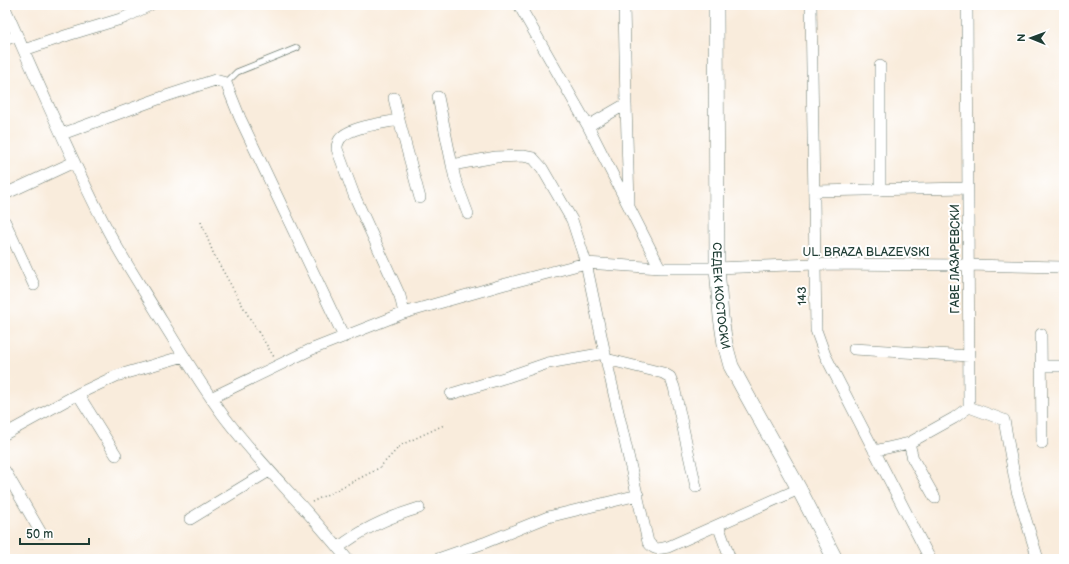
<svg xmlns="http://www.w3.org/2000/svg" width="1069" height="564" font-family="'Balsamiq Sans',sans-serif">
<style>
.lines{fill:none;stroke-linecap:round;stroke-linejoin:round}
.lane-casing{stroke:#6b7a6f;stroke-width:7}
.street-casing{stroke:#6b7a6f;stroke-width:12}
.secondary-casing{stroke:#6b7a6f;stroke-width:16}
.path{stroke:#6b7a6f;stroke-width:1.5;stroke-dasharray:1 3;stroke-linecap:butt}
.lane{stroke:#fff;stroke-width:5.5}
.street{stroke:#fff;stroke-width:11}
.secondary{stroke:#fff;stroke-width:15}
.labels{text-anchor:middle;stroke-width:4;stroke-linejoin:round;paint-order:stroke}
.street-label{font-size:12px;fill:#1f3d34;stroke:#fff}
</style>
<rect width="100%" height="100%" fill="#fff"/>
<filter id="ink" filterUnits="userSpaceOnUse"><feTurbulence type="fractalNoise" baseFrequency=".025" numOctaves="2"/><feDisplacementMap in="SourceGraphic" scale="8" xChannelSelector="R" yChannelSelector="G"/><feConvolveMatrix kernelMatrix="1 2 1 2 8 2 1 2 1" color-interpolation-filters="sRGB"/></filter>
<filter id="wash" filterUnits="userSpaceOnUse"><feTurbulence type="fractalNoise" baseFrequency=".012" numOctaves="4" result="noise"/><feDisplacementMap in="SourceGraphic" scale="16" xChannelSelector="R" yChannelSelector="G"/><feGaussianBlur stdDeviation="0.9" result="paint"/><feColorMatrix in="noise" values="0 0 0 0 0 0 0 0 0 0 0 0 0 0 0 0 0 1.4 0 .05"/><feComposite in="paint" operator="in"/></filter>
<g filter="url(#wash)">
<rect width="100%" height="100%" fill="#f9ecdc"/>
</g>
<g filter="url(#ink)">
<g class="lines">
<defs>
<path id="lane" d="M226,83l11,-11 60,-24"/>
<path id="street" d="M519,5l69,121 72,142
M811,5l5,325 9,25 105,204
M5,8c32,72 63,145 99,215 17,34 39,66 58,98 20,32 39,64 61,94 38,51 85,94 124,144
M5,40l12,-5
M24,50l44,-15 56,-17 26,-13
M438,97l14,68
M394,98l5,22c-14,3 -57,7 -61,23 -1,0 -1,5 -1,6l17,46 46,101 4,17
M626,104l3,99
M399,120l21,78
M588,126l38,-22 -2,-99
M62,134l104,-38 49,-16 11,3 14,35 104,219
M880,190v-124
M814,191l154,-3
M5,194l69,-32
M468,214l-13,-35 -3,-14 44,-8 27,-1 10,2 9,10 30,52 14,43 20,96 42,183c7,9 10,7 20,5l131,-58
M5,222l29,63
M1041,334l1,109
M854,349l115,7
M606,359l57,14 7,4 4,10 22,100
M1042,366h22
M78,394l38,61
M451,394l56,-17 41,-14 57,-10
M211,398l99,-48 94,-37 98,-28 84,-22 74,5h57l98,-4 153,1 96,2
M969,407l35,13 13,71 21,68
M5,434l73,-40 38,-18 68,-20
M909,443l4,16 22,39
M874,451l35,-8 45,-25 15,-11 -2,-402
M5,471l36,62
M190,519l79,-48
M718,525l12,34
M338,548c24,-19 51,-31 81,-40
M438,559l46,-16 64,-26 90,-22"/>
<g id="secondary">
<path id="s1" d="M716,5l1,263 4,49 4,27 6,22 13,24 55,99 36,70"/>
</g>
</defs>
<use href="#lane" class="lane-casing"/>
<use href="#street" class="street-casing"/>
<use href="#secondary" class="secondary-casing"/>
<path class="path" d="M201,222l13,33 35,62 25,40
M312,502l62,-31 6,-4 21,-22 43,-20"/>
<use href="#lane" class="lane"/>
<use href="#street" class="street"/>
<use href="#secondary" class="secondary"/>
</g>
</g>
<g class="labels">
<g class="street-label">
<text x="866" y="256">UL. BRAZA BLAZEVSKI</text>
<text transform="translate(955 259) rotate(-90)" y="4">ГАВЕ ЛАЗАРЕВСКИ</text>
<text dy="4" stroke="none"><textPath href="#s1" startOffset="291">СЕДЕК КОСТОСКИ</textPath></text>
<text transform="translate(802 296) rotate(-91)" y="4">143</text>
</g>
</g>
<rect width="1069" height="564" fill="none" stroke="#fff" stroke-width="20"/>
<g transform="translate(1031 38) rotate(271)" stroke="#ffffff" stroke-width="3" paint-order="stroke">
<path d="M0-3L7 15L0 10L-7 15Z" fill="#1f3d34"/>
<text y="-6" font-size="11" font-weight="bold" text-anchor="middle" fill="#1f3d34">N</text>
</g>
<path d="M20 538v6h69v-6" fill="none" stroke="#1f3d34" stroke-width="2"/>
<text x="26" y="538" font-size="12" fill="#1f3d34" stroke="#ffffff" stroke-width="3" paint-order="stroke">50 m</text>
</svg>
